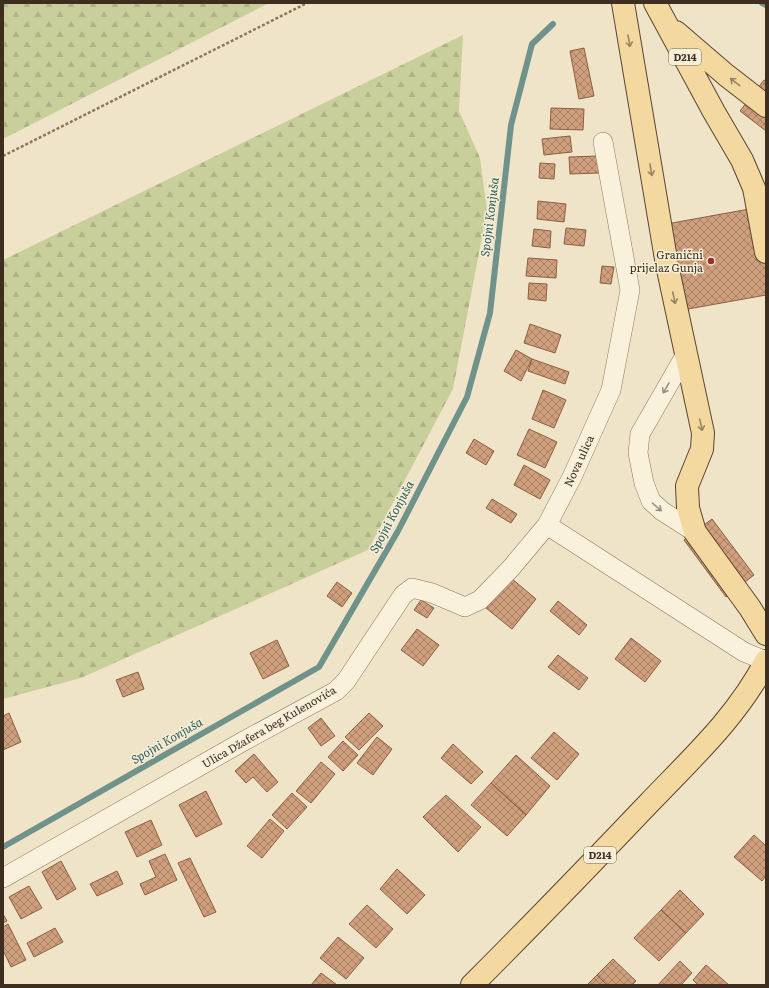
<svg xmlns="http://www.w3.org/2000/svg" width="769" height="988" font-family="Literata,serif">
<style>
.forest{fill:url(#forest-firs)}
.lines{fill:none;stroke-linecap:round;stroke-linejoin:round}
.stream{stroke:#6f938a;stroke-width:6}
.building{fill:url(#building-cross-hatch);stroke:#8d5f41}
.minor-casing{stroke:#8d765c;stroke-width:20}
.major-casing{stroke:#5b4430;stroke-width:24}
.path{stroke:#8d765c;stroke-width:2.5;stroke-dasharray:3 2;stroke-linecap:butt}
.minor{stroke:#faf1dc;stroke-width:19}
.major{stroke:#f3d9a0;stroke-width:22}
.oneway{stroke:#988460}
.oneway2{stroke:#9c907e}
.poi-dot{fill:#9e2a2b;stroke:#f7eed8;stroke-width:1.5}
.labels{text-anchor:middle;stroke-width:3;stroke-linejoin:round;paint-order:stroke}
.shield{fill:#f7eed8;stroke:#756857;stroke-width:1}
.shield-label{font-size:10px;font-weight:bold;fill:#3d2e20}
.poi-label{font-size:11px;fill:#3d2e20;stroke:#f7eed8;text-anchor:end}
.street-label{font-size:11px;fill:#3d2e20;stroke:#f7eed8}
.water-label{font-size:12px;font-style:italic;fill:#2f5d5a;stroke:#f7eed8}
</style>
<defs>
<pattern id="forest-firs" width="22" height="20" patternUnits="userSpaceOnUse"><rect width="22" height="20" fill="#c9cf9b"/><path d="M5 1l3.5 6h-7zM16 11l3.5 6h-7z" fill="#aeb285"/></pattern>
<pattern id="building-cross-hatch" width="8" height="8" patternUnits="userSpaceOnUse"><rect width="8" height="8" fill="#cf9f7d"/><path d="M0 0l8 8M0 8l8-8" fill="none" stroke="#a98266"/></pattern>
</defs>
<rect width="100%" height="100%" fill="#f0e4c8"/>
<path class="forest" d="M3,3h266l-266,136z
M463,35l-4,76 21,47 7,53 -34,178 -85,161 -287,128 -78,21v-439z"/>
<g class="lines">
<path class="stream" d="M762,3l4,2
M3,847l316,-180 79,-136 69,-134 23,-84 21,-188 21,-81 21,-20"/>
</g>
<path class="building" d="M584,48l10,48 -15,3 -9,-48z
M764,80l2,1v50l-26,-20z
M551,108l33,1 -1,21 -33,-1z
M570,136l2,16 -28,3 -2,-16z
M598,156l1,17 -29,1 -1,-17z
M540,163l15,1 -1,15 -15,-1z
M538,201l28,3 -2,18 -27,-3z
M766,206v89l-100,18 -16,-86z
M566,228l20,2 -2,16 -20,-2z
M534,229l17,2 -1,17 -18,-2z
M528,258l29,2 -1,18 -30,-2z
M602,266l12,1 -3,17 -11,-1z
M529,283l18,1 -1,17 -18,-2z
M530,324l31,11 -6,18 -31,-10z
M516,350l16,9 -11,22 -17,-10z
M532,359l37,13 -4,12 -37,-13z
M543,390l23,10 -12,28 -22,-9z
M529,429l28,13 -12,26 -28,-13z
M474,439l20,12 -8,14 -20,-12z
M524,465l26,15 -10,19 -26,-14z
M492,499l25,15 -6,9 -25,-15z
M712,519l42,56 -28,22 -42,-57z
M511,578l25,21 -24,30 -26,-21z
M337,582l15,11 -10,14 -15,-11z
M421,600l13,8 -7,10 -13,-8z
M558,601l29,24 -8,10 -29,-24z
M417,629l22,16 -16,21 -22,-16z
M631,638l30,23 -16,21 -30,-23z
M277,640l12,26 -26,13 -13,-26z
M558,655l30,23 -9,12 -31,-23z
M138,672l6,17 -21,8 -7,-17z
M9,713l12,29 -18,8v-34z
M369,713l14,13 -24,24 -14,-13z
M321,718l14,18 -14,10 -13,-18z
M554,732l25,22 -22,26 -26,-22z
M377,737l15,12 -19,26 -16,-12z
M343,741l15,14 -15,16 -15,-14z
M453,744l30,28 -12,12 -30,-26z
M254,754l24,28 -11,10 -14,-15 -7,6 -11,-12z
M516,755l34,31 -24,29 -35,-32z
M321,762l14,12 -24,29 -15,-12z
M491,783l35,32 -19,21 -36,-31z
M206,791l16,33 -26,13 -17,-32z
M292,793l15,14 -20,22 -15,-14z
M446,795l35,32 -23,25 -35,-35z
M270,819l14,12 -22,27 -15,-12z
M151,820l11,25 -25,12 -12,-25z
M754,835l12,11v30l-4,5 -28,-24z
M165,854l12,26 -32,15 -5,-11 16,-7 -7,-16z
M190,858l26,54 -12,5 -26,-54z
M61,861l15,28 -19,11 -15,-28z
M397,869l28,26 -18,19 -27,-25z
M117,871l6,13 -26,12 -7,-12z
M29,886l13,22 -21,11 -12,-22z
M680,890l24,24 -18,19 -25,-23z
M367,905l26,24 -17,19 -27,-24z
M661,910l25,23 -27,28 -25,-23z
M3,914l4,7 -4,2z
M8,924l18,36 -15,7 -8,-17v-23z
M55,928l8,14 -29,15 -7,-14z
M338,937l26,21 -18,21 -26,-21z
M613,959l23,22 -4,4h-25l-10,-10z
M680,961l12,12 -11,12h-23z
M706,965l23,20h-31l-5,-5z
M321,973l16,12h-26z
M597,975l10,10h-20z"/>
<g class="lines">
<defs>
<path id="minor" d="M603,142l27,148 -19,100 -39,87 -25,48 197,127 22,9
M686,354l-46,80 -2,19 6,30 7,18 11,10 33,21
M3,878l239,-136 94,-51 10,-10 57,-86 9,-7 20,5 33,14 15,-7 31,-32 36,-43"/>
<path id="major" d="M623,3l44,262 36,168 -1,16 -15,37 1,22 7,24 55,76 16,26
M655,3l59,109 28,48 12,28 12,64
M676,32l50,43 40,31
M472,985c60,-60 119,-121 177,-182 42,-44 89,-87 117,-142"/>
</defs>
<use href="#minor" class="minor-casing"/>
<use href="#major" class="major-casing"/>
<path class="path" d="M3,156l304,-153"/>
<use href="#minor" class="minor"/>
<use href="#major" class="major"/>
</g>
<defs><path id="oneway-shaft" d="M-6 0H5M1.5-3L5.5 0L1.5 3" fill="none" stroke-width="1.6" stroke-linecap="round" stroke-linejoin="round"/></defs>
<g class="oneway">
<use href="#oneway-shaft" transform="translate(629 41) rotate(80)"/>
<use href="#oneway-shaft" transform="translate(735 82) rotate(-142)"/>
<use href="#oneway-shaft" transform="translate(651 170) rotate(80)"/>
<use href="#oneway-shaft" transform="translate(674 298) rotate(78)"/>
<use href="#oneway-shaft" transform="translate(701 425) rotate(78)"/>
</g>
<g class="oneway2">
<use href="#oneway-shaft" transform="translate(666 388) rotate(120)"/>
<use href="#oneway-shaft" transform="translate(657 507) rotate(41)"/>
</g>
<circle class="poi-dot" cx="711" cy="261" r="4"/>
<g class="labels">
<g class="shield">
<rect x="669" y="49" width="32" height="16" rx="3"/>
<rect x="584" y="847" width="32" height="16" rx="3"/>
</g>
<g class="shield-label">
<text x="685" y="61">D214</text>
<text x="600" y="859">D214</text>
</g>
<g class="poi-label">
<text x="703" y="259">Granični<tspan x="703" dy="13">prijelaz Gunja</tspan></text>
</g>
<g class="street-label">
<text transform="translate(579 461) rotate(-65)" y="4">Nova ulica</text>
<text transform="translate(269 727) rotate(-30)" y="4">Ulica Džafera beg Kulenovića</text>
</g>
<g class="water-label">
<text transform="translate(490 217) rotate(-83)" y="4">Spojni Konjuša</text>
<text transform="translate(392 517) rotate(-62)" y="4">Spojni Konjuša</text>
<text transform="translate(167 741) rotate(-30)" y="4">Spojni Konjuša</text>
</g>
</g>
<rect width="769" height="988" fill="none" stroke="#3d2e20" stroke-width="8"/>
</svg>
